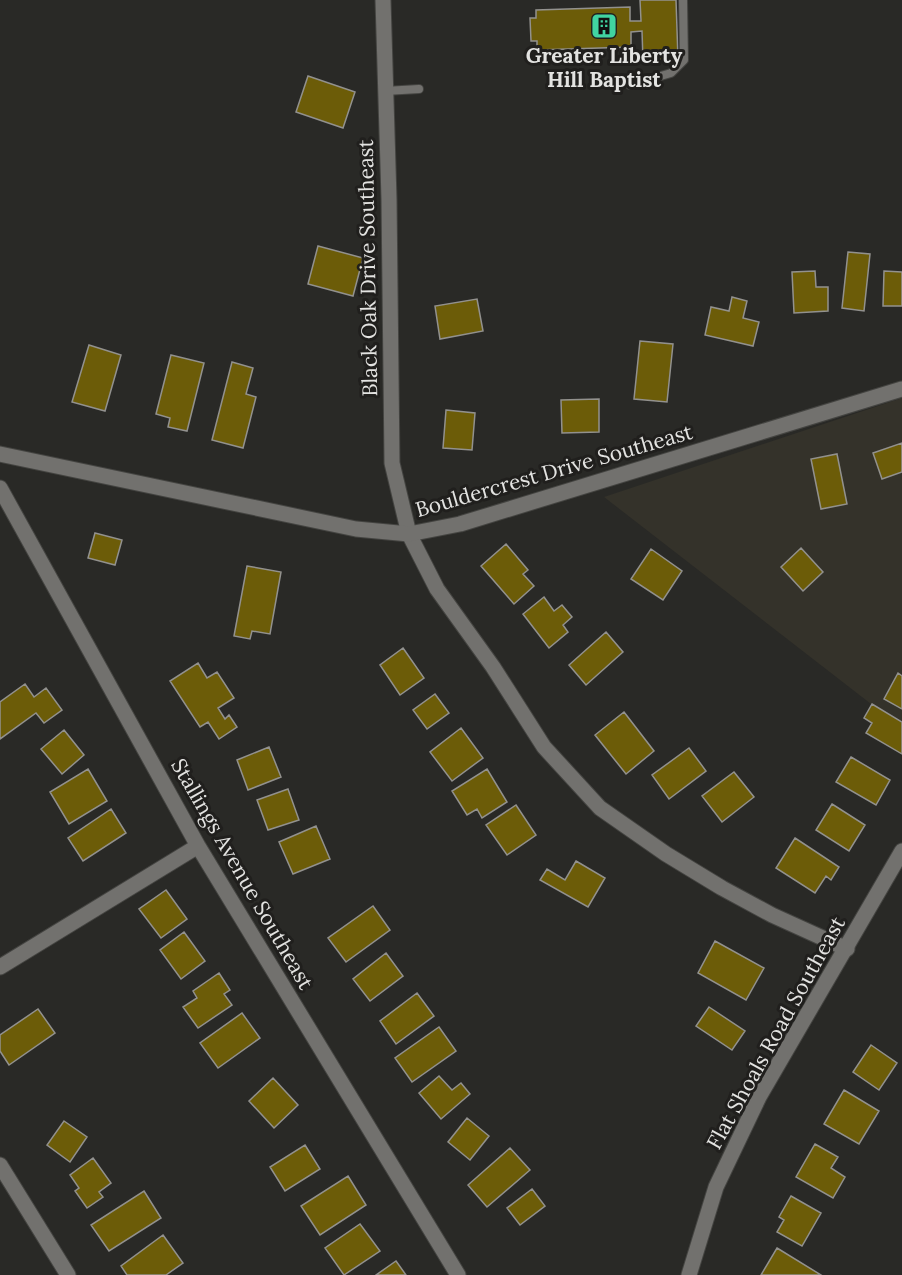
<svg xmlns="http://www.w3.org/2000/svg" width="902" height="1275" font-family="Lora,serif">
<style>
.built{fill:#34322a}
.building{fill:#6c5c08;stroke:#92918e;stroke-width:1.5}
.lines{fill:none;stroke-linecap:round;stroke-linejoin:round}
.service-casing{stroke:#444441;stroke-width:10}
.minor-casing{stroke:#444441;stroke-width:17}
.tertiary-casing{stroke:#444441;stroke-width:17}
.service{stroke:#72716e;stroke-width:8}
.minor{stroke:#72716e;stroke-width:15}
.tertiary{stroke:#72716e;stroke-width:15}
.labels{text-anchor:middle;stroke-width:6;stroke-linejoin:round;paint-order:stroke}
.poi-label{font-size:21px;font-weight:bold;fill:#e3e3e1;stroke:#201f1d}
.street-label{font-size:21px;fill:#e3e3e1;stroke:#201f1d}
</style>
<rect width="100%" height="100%" fill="#292926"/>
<path class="built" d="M902,398v330l-298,-231z"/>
<path class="building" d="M640,0h36l2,59 -35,2 -1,-30 -11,1v15l-94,3v-9h-6l-1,-23h6v-8l94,-3v14h11z
M308,76l47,16 -12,36 -47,-16z
M318,246l45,12 -10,38 -45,-12z
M848,252l22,2 -6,57 -22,-3z
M815,271l1,16h12v24l-34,2 -2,-41z
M884,271l18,1v34h-19z
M732,297l15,4 -4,17 16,4 -6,24 -48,-11 6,-28 18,4z
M477,299l6,32 -43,8 -5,-33z
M640,341l33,3 -6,58 -33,-3z
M89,345l32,10 -16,56 -33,-9z
M171,355l33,8 -17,68 -19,-4 2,-9 -14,-4z
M232,362l21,6 -7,26 10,3 -13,51 -31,-8z
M599,399v33l-37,1 -1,-33z
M446,410l29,3 -3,37 -29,-2z
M902,443v29l-20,7 -9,-26z
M837,454l10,50 -26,5 -10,-50z
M95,533l27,7 -7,25 -27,-7z
M506,544l22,26 -5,4 11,12 -20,18 -33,-38z
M801,548l22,24 -20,19 -22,-24z
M651,549l31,22 -19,29 -32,-21z
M247,566l34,6 -11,62 -18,-3 -2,8 -16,-3z
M544,597l10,14 8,-6 10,12 -9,8 5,7 -19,16 -26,-34z
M606,632l17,20 -37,33 -17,-20z
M403,648l21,30 -24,17 -20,-30z
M198,663l9,15 10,-6 17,26 -16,10 7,11 4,-4 8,12 -18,12 -11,-17 -8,5 -30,-46z
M898,673l4,3v33l-18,-10z
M25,684l9,13 12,-9 16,22 -18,13 -8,-10 -36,26v-37z
M435,694l14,19 -22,16 -14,-19z
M872,704l30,18v32l-36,-21 6,-10 -8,-5z
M624,712l30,39 -28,23 -31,-39z
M461,728l22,30 -31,23 -22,-29z
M64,730l20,25 -22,19 -21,-25z
M269,747l12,30 -33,13 -11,-30z
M689,748l17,23 -37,28 -17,-24z
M851,757l39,23 -14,25 -40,-23z
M88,769l19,32 -38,23 -19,-32z
M487,769l20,33 -25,16 -5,-9 -10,6 -15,-24z
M734,772l20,25 -32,25 -20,-26z
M288,789l11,31 -31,10 -11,-30z
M832,804l33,21 -16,26 -33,-21z
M516,805l20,30 -29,20 -21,-30z
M111,809l15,24 -43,28 -15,-23z
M316,826l14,33 -37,15 -14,-32z
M795,838l44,29 -8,13 -5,-4 -11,17 -39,-25z
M576,861l29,17 -17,29 -48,-27 7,-11 18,11z
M166,890l21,29 -26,19 -22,-29z
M373,906l17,24 -44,32 -18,-24z
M184,932l21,29 -24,18 -21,-29z
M715,941l49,27 -18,32 -48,-27z
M386,953l17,23 -33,25 -17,-22z
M219,973l11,17 -6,4 8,11 -34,23 -15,-21 14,-9 -4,-7z
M417,993l17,23 -38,28 -16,-23z
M709,1007l36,24 -13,19 -36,-24z
M38,1009l17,24 -46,32 -9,-14v-16z
M242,1013l18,25 -42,30 -18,-25z
M439,1027l17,24 -44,31 -17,-24z
M871,1045l26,18 -18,27 -26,-18z
M439,1076l13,14 9,-7 9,11 -29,25 -22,-26z
M273,1078l25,27 -24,23 -25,-27z
M844,1090l35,21 -20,33 -35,-20z
M467,1118l22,18 -19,24 -22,-18z
M64,1121l23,16 -17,25 -23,-17z
M815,1144l23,13 -7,11 14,9 -12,21 -37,-21z
M305,1145l15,24 -35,22 -15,-24z
M510,1148l20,22 -43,37 -19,-22z
M93,1158l18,25 -12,9 4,5 -16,11 -12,-17 4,-3 -9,-13z
M348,1176l18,29 -46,30 -19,-29z
M532,1189l13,17 -25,19 -13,-17z
M144,1191l17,27 -52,33 -18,-26z
M791,1196l30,17 -19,33 -25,-14 7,-12 -5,-3z
M360,1224l20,27 -36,24 -19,-27z
M163,1235l20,28 -17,12h-39l-6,-9z
M777,1248l44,27h-60z
M396,1261l10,14h-30z"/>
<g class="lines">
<defs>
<path id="service" d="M630,85l41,-12 13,-13 -1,-60
M385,91l34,-2"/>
<path id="minor" d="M383,0l6,199 3,264 17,71 28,55 56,78 51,80 56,61 66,46 56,34 50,27 75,34
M0,488l198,358 260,429
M0,967l198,-121
M0,1165l68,110"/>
<path id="tertiary" d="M0,454l356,75 53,5 51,-10 442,-135
M689,1275l27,-88 43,-90 143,-246"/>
</defs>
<use href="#service" class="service-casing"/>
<use href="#minor" class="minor-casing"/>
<use href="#tertiary" class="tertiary-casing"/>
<use href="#service" class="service"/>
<use href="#minor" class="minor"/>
<use href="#tertiary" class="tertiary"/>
</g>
<defs>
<symbol id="building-square" viewBox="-11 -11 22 22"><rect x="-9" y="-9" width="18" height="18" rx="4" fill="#41d4a1" stroke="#201f1d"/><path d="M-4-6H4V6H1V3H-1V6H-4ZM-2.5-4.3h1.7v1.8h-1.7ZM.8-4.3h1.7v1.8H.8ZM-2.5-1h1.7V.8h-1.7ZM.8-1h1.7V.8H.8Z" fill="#111"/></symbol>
</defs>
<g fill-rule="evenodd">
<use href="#building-square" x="589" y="11" width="30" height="30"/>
</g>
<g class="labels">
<g class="poi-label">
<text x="604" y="63">Greater Liberty<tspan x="604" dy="24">Hill Baptist</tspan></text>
</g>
<g class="street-label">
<text transform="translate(368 268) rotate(-91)" y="7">Black Oak Drive Southeast</text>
<text transform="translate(554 471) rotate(-16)" y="7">Bouldercrest Drive Southeast</text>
<text transform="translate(242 874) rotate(60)" y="7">Stallings Avenue Southeast</text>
<text transform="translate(776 1033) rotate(-61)" y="7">Flat Shoals Road Southeast</text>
</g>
</g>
</svg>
